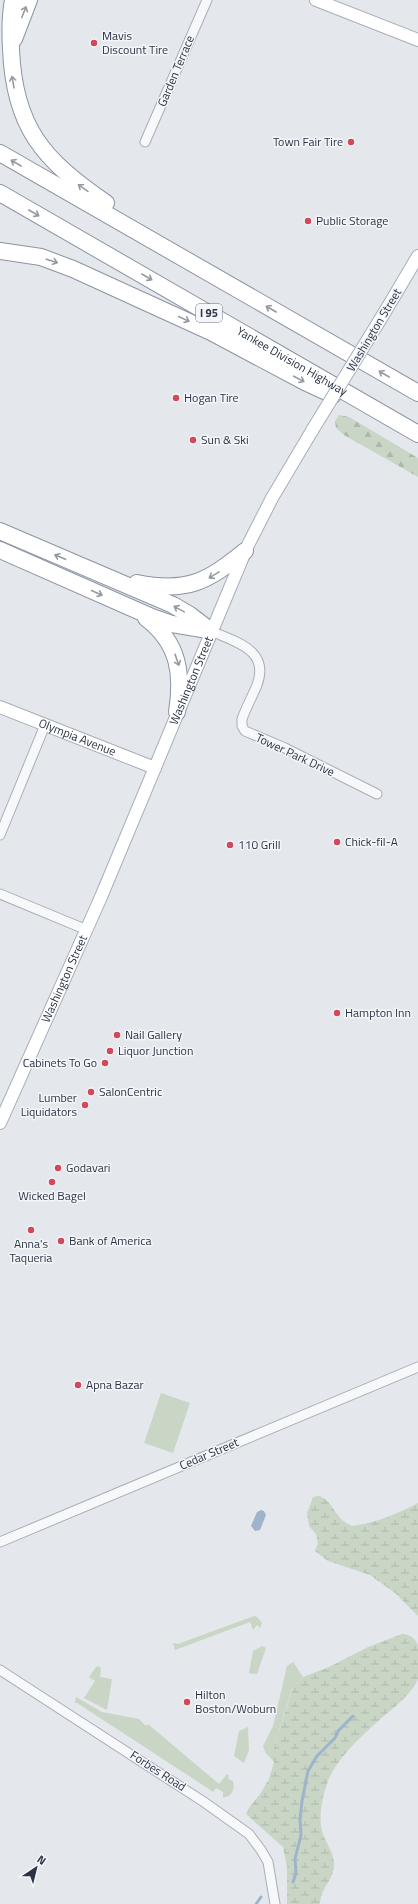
<svg xmlns="http://www.w3.org/2000/svg" width="418" height="1904" font-family="'Titillium Web',sans-serif">
<style>
.green{fill:#c9d6c5}
.forest{fill:url(#forest-firs)}
.wetland{fill:url(#wetland-marsh)}
.water{fill:#9fb4cc}
.lines{fill:none;stroke-linecap:round;stroke-linejoin:round}
.stream{stroke:#9fb4cc;stroke-width:3}
.street-casing{stroke:#a9aeb7;stroke-width:11}
.secondary-casing{stroke:#a9aeb7;stroke-width:14}
.highway-casing{stroke:#8b94a3;stroke-width:18}
.street{stroke:#f7f8fa;stroke-width:9}
.secondary{stroke:#fff;stroke-width:12}
.highway{stroke:#fff;stroke-width:16}
.secondary-bridge-casing{stroke:#a9aeb7;stroke-width:14;stroke-linecap:butt}
.secondary-bridge{stroke:#fff;stroke-width:12}
.oneway{stroke:#959aa2}
.poi-dot{fill:#d1495b;stroke:#f4f6f9;stroke-width:1.5}
.labels{text-anchor:middle;stroke-width:3;stroke-linejoin:round;paint-order:stroke}
.shield{fill:#f4f6f9;stroke:#676e7b;stroke-width:1}
.shield-label{font-size:11px;font-weight:bold;fill:#2b3445}
.poi-label{font-size:12px;fill:#2b3445;stroke:#f4f6f9;text-anchor:start}
.street-label{font-size:12px;fill:#2b3445;stroke:#f4f6f9}
</style>
<defs>
<pattern id="forest-firs" width="22" height="20" patternUnits="userSpaceOnUse"><rect width="22" height="20" fill="#c9d6c5"/><path d="M5 1l3.5 6h-7zM16 11l3.5 6h-7z" fill="#adb8ab"/></pattern>
<pattern id="wetland-marsh" width="20" height="14" patternUnits="userSpaceOnUse"><rect width="20" height="14" fill="#c9d6c5"/><path d="M1 5h8M5 5V1M11 12h8M15 12V8" fill="none" stroke="#adb8ab"/></pattern>
</defs>
<rect width="100%" height="100%" fill="#e4e7ec"/>
<path class="green" d="M161,1393l29,10 -17,50 -29,-10z
M254,1616l3,1 5,6 -2,5 -3,-3 -4,5 -3,-8 -75,28 -2,-7 5,1z
M262,1646l4,2 -9,26 -8,-1 4,-22z
M293,1662l10,15 -10,10 -3,8 -16,53v14l-9,-10 -2,-6 10,-20 14,-60z
M98,1666l3,2 -1,9 12,2 -5,31 -23,-12 11,-17 -6,-4 7,-10z
M76,1697l26,15 37,7 7,7 2,-2 71,60 8,-10 2,2 -1,3 5,2c2,9 -1,15 -10,17v-6l-7,-4 -3,4 -4,-3 -132,-86h-2z
M248,1727l1,23 -5,13 -10,-7 5,-25z"/>
<path class="forest" d="M339,415l10,2 69,41v19l-74,-42 -8,-7 -1,-7z"/>
<path class="wetland" d="M320,1496c10,5 11,10 17,18 4,6 9,9 15,12 24,-3 45,-12 66,-23v113l-23,-23 -25,-18 -42,-14 -13,-10 3,-8 -2,-9 -7,-8 -2,-13 6,-16z
M402,1634c8,0 16,6 16,14 0,9 0,23 0,31 -6,14 -21,26 -33,36 -19,17 -47,41 -57,66 -5,13 -10,36 -6,50 3,11 11,20 12,31 1,18 -13,24 -14,42h-33v-37l-4,-20 -37,-33 3,-6 11,-14 9,-15 5,-17v-14l19,-61 10,-10 26,-10 39,-20z"/>
<path class="water" d="M261,1510l3,1 2,4 -6,15 -5,1 -4,-5 6,-14z"/>
<g class="lines">
<path class="stream" d="M293,1882l3,-9 -1,-14 6,-24 -1,-15 2,-19 6,-30 9,-15 18,-18 3,-7 15,-15
M256,1904l5,-7"/>
<defs>
<path id="street" d="M145,142l62,-142
M211,631c25,11 59,19 46,54 -5,12 -11,23 -15,34v7l3,5 40,17 92,46
M0,835l45,-110
M0,894l87,36
M0,1542l418,-175
M0,1670l204,132 45,32 12,16 7,12 7,42"/>
<g id="secondary">
<path d="M316,0l102,40"/>
<path d="M386,310l32,-54"/>
<path id="s1" d="M0,707l155,61"/>
<path id="s2" d="M0,1123l101,-226 146,-350 25,-49 41,-69"/>
</g>
<g id="highway">
<path d="M13,0c-3,16 -3,32 -2,49 3,78 32,111 95,154"/>
<path d="M14,39l15,-39"/>
<path d="M0,153l418,240"/>
<path id="s3" d="M0,193l418,241"/>
<path d="M0,251l41,6 32,12 138,63 94,50 28,13"/>
<path d="M0,531l173,74 17,10 21,16"/>
<path d="M0,550l152,67 20,7 36,6"/>
<path d="M137,583c50,10 70,-1 108,-32"/>
<path d="M146,618c33,25 37,56 31,94"/>
</g>
</defs>
<use href="#street" class="street-casing"/>
<use href="#secondary" class="secondary-casing"/>
<use href="#highway" class="highway-casing"/>
<use href="#street" class="street"/>
<use href="#secondary" class="secondary"/>
<use href="#highway" class="highway"/>
<defs>
<path id="secondary-bridge" d="M313,429l73,-119"/>
</defs>
<use href="#secondary-bridge" class="secondary-bridge-casing"/>
<use href="#secondary-bridge" class="secondary-bridge"/>
</g>
<defs><path id="oneway-shaft" d="M-6 0H5M1.5-3L5.5 0L1.5 3" fill="none" stroke-width="1.6" stroke-linecap="round" stroke-linejoin="round"/></defs>
<g class="oneway">
<use href="#oneway-shaft" transform="translate(24 12) rotate(-68)"/>
<use href="#oneway-shaft" transform="translate(13 82) rotate(-100)"/>
<use href="#oneway-shaft" transform="translate(16 163) rotate(-150)"/>
<use href="#oneway-shaft" transform="translate(83 188) rotate(-145)"/>
<use href="#oneway-shaft" transform="translate(34 213) rotate(30)"/>
<use href="#oneway-shaft" transform="translate(52 261) rotate(18)"/>
<use href="#oneway-shaft" transform="translate(147 277) rotate(30)"/>
<use href="#oneway-shaft" transform="translate(271 309) rotate(-150)"/>
<use href="#oneway-shaft" transform="translate(184 319) rotate(25)"/>
<use href="#oneway-shaft" transform="translate(384 374) rotate(-150)"/>
<use href="#oneway-shaft" transform="translate(299 379) rotate(28)"/>
<use href="#oneway-shaft" transform="translate(60 557) rotate(-157)"/>
<use href="#oneway-shaft" transform="translate(214 575) rotate(149)"/>
<use href="#oneway-shaft" transform="translate(97 593) rotate(24)"/>
<use href="#oneway-shaft" transform="translate(179 609) rotate(-151)"/>
<use href="#oneway-shaft" transform="translate(177 660) rotate(71)"/>
</g>
<g class="poi-dot">
<circle cx="94" cy="43" r="4"/>
<circle cx="351" cy="142" r="4"/>
<circle cx="308" cy="221" r="4"/>
<circle cx="176" cy="398" r="4"/>
<circle cx="193" cy="440" r="4"/>
<circle cx="337" cy="842" r="4"/>
<circle cx="230" cy="845" r="4"/>
<circle cx="337" cy="1013" r="4"/>
<circle cx="117" cy="1035" r="4"/>
<circle cx="110" cy="1051" r="4"/>
<circle cx="105" cy="1063" r="4"/>
<circle cx="91" cy="1092" r="4"/>
<circle cx="85" cy="1105" r="4"/>
<circle cx="58" cy="1168" r="4"/>
<circle cx="52" cy="1182" r="4"/>
<circle cx="31" cy="1230" r="4"/>
<circle cx="61" cy="1241" r="4"/>
<circle cx="78" cy="1385" r="4"/>
<circle cx="187" cy="1702" r="4"/>
</g>
<g class="labels">
<rect class="shield" x="196" y="304" width="26" height="18" rx="3"/>
<g class="shield-label">
<text x="209" y="317">I 95</text>
</g>
<g class="poi-label">
<text x="102" y="40">Mavis<tspan x="102" dy="14">Discount Tire</tspan></text>
<text x="343" y="146" text-anchor="end">Town Fair Tire</text>
<text x="316" y="225">Public Storage</text>
<text x="184" y="402">Hogan Tire</text>
<text x="201" y="444">Sun &amp; Ski</text>
<text x="345" y="846">Chick-fil-A</text>
<text x="238" y="849">110 Grill</text>
<text x="345" y="1017">Hampton Inn</text>
<text x="125" y="1039">Nail Gallery</text>
<text x="118" y="1055">Liquor Junction</text>
<text x="97" y="1067" text-anchor="end">Cabinets To Go</text>
<text x="99" y="1096">SalonCentric</text>
<text x="77" y="1102" text-anchor="end">Lumber<tspan x="77" dy="14">Liquidators</tspan></text>
<text x="66" y="1172">Godavari</text>
<text x="52" y="1200" text-anchor="middle">Wicked Bagel</text>
<text x="69" y="1245">Bank of America</text>
<text x="31" y="1248" text-anchor="middle">Anna's<tspan x="31" dy="14">Taqueria</tspan></text>
<text x="86" y="1389">Apna Bazar</text>
<text x="195" y="1699">Hilton<tspan x="195" dy="14">Boston/Woburn</tspan></text>
</g>
<g class="street-label">
<text transform="translate(176 71) rotate(-67)" y="4">Garden Terrace</text>
<text transform="translate(374 330) rotate(-59)" y="4">Washington Street</text>
<text dy="4" stroke="none"><textPath href="#s3" startOffset="337">Yankee Division Highway</textPath></text>
<text dy="4" stroke="none"><textPath href="#s2" startOffset="482">Washington Street</textPath></text>
<text dy="4" stroke="none"><textPath href="#s1" startOffset="83">Olympia Avenue</textPath></text>
<text transform="translate(295 755) rotate(25)" y="4">Tower Park Drive</text>
<text dy="4" stroke="none"><textPath href="#s2" startOffset="158">Washington Street</textPath></text>
<text transform="translate(209 1454) rotate(-23)" y="4">Cedar Street</text>
<text transform="translate(158 1771) rotate(33)" y="4">Forbes Road</text>
</g>
</g>
<g transform="translate(36 1868) rotate(35)" stroke="#f4f6f9" stroke-width="3" paint-order="stroke">
<path d="M0-3L7 15L0 10L-7 15Z" fill="#2b3445"/>
<text y="-6" font-size="11" font-weight="bold" text-anchor="middle" fill="#2b3445">N</text>
</g>
</svg>
